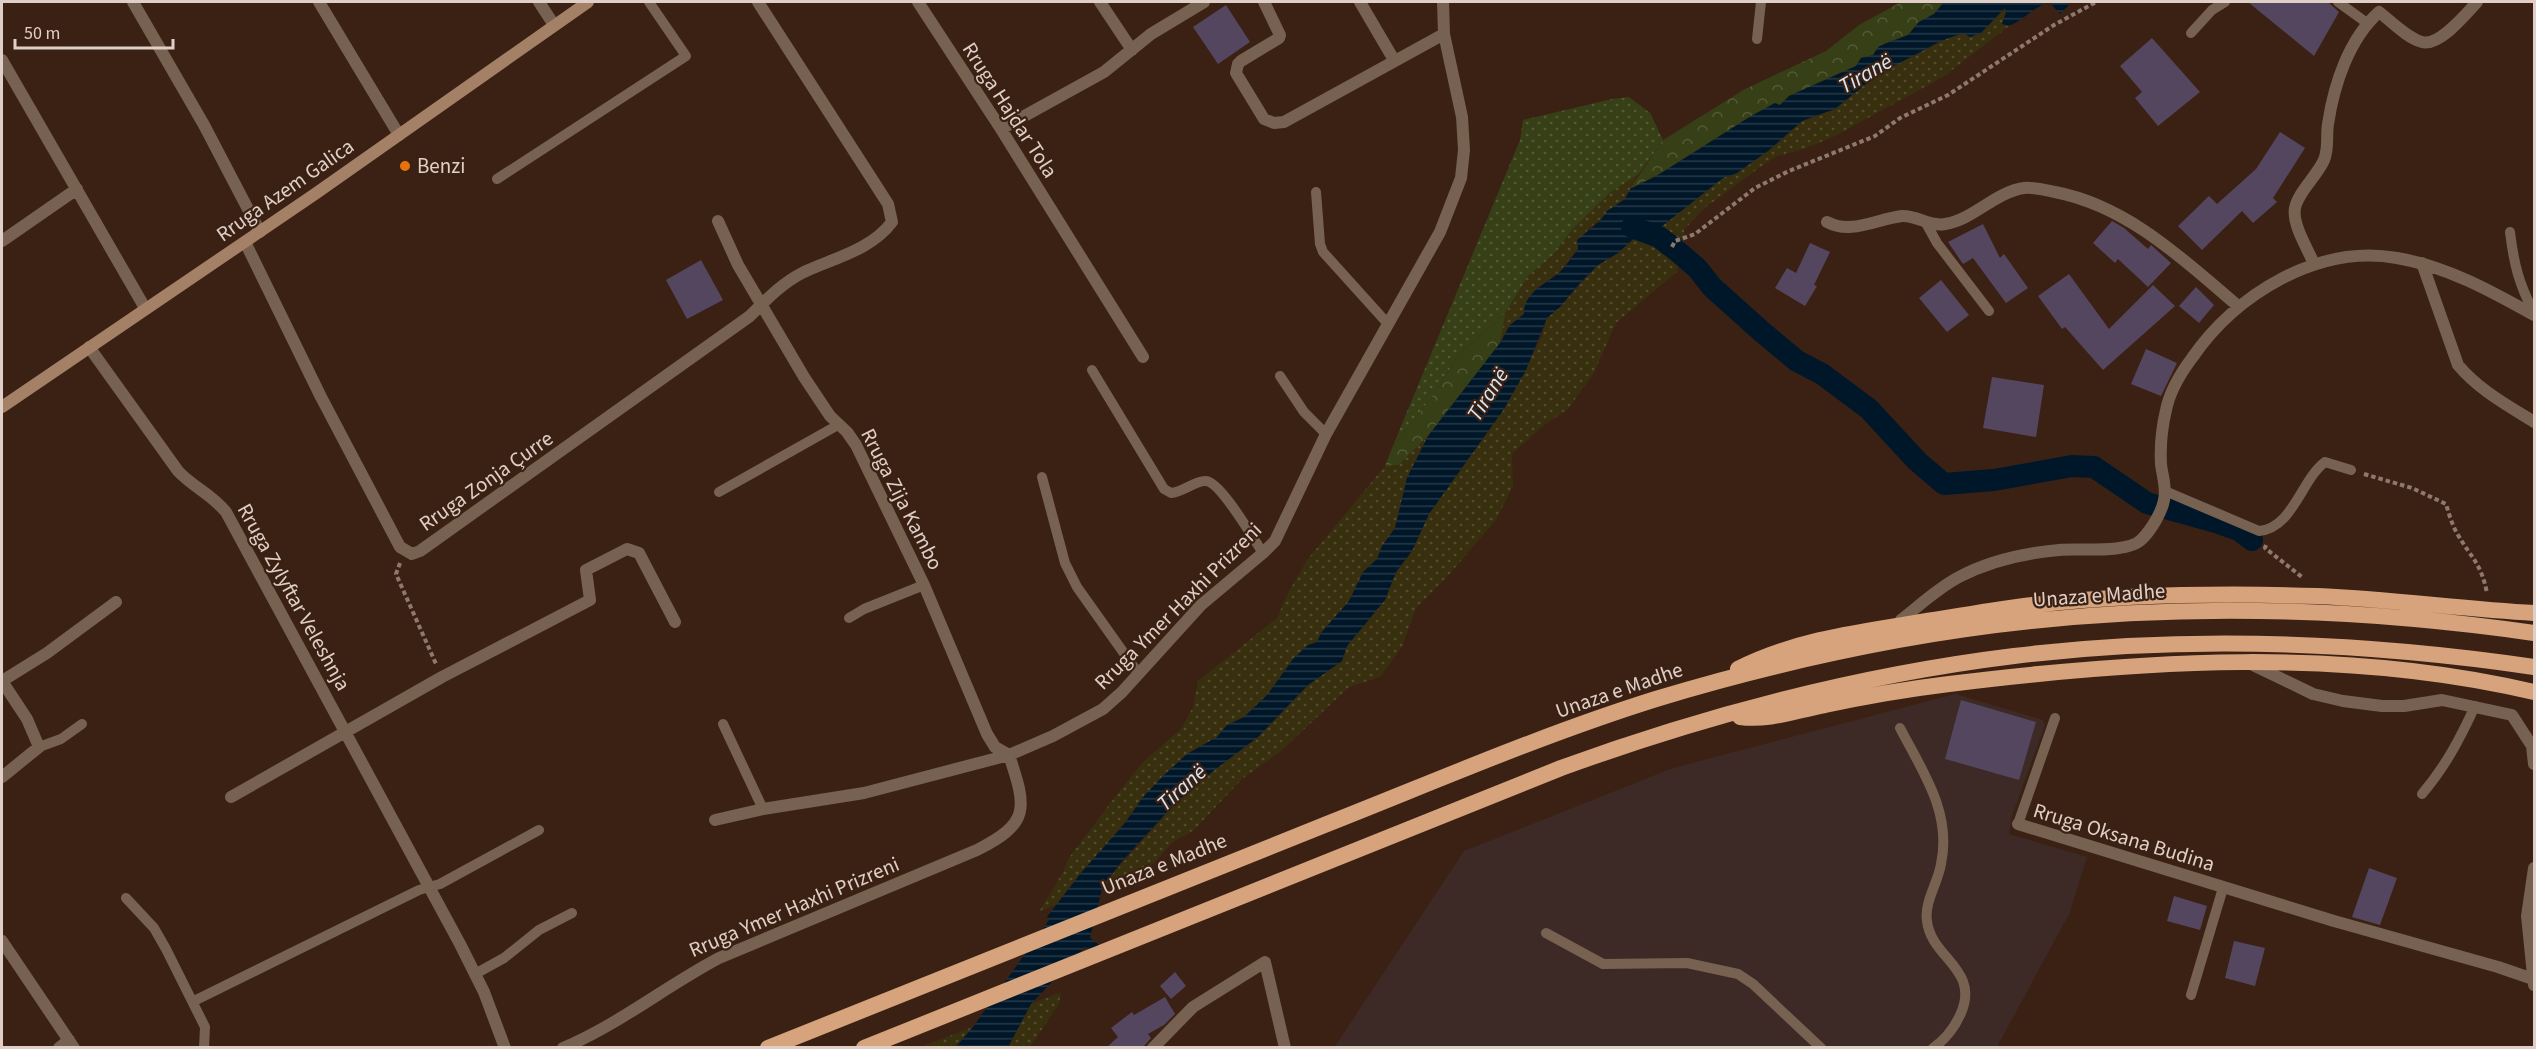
<svg xmlns="http://www.w3.org/2000/svg" width="2536" height="1049" font-family="'Source Sans 3',sans-serif">
<style>
.industrial{fill:#3d2a26}
.grass{fill:url(#grass-dots)}
.forest{fill:url(#forest-crowns)}
.sand{fill:url(#sand-dots)}
.water{fill:url(#water-rules)}
.lines{fill:none;stroke-linecap:round;stroke-linejoin:round}
.canal{stroke:#00172a;stroke-width:22}
.building{fill:#54465f}
.path{stroke:#8e796e;stroke-width:4;stroke-dasharray:4.5 3;stroke-linecap:butt}
.service{stroke:#776150;stroke-width:10}
.minor{stroke:#776150;stroke-width:12}
.secondary{stroke:#a38066;stroke-width:12}
.trunk{stroke:#d6a37d;stroke-width:16}
.food-dot{fill:#e8710a;stroke:#3a2114;stroke-width:2}
.labels{text-anchor:middle;stroke-width:4.5;stroke-linejoin:round;paint-order:stroke}
.street-label{font-size:21px;fill:#e0cfc7;stroke:#3a2114}
.poi-label{font-size:21px;fill:#e0cfc7;stroke:#3a2114;text-anchor:start}
.water-label{font-size:22px;font-style:italic;fill:#d8e6f2;stroke:#3a2114}
</style>
<defs>
<pattern id="grass-dots" width="8" height="8" patternUnits="userSpaceOnUse" patternTransform="scale(1.5)"><rect width="8" height="8" fill="#363f15"/><path d="M2 2h.1M6 6h.1" fill="none" stroke="#535a36" stroke-width="1.8" stroke-linecap="round"/></pattern>
<pattern id="forest-crowns" width="20" height="18" patternUnits="userSpaceOnUse" patternTransform="scale(1.5)"><rect width="20" height="18" fill="#363f15"/><path d="M2 6a3 3 0 1 1 6 0M12 15a3 3 0 1 1 6 0" fill="none" stroke="#535a36"/></pattern>
<pattern id="sand-dots" width="8" height="8" patternUnits="userSpaceOnUse" patternTransform="scale(1.5)"><rect width="8" height="8" fill="#372f0e"/><path d="M2 2h.1M6 6h.1" fill="none" stroke="#544c30" stroke-width="1.8" stroke-linecap="round"/></pattern>
<pattern id="water-rules" width="6" height="5" patternUnits="userSpaceOnUse" patternTransform="scale(1.5)"><rect width="6" height="5" fill="#00172a"/><path d="M0 2.5h6" fill="none" stroke="#253847"/></pattern>
</defs>
<rect width="100%" height="100%" fill="#3a2114"/>
<path class="industrial" d="M1955,694l88,26 2,5 -33,91 -3,18 78,23 -18,57 -72,133 -663,1 130,-197 209,-83z"/>
<path class="grass" d="M1629,97l21,16 13,27 -24,34 -28,18 -39,38 -18,24 -26,22 -22,36 -48,43 -21,35 -45,58 128,-308 3,-20 89,-21z"/>
<path class="forest" d="M1901,2h43l-10,12 -15,8 -11,13 -29,11 -6,9 -12,3 -5,8 -67,30 -9,9 -52,26 -70,44 -28,14 33,-49 82,-51 81,-38 33,-26z
M1506,312l-6,31 -72,93 -29,29 -14,1 7,-18 45,-58 21,-35z"/>
<path class="sand" d="M2006,8v4l-4,12 7,2 -66,51 -110,60 -32,13 -24,6 -18,12 -57,42 -18,20v18l-7,24 -61,51 -22,50 -26,36 -25,17 -31,28 1,32 -17,34 -49,57 -31,31 -14,39 -22,30 -31,10 -68,64 -39,28 -48,51 -21,12 -22,24 -48,19 68,-77 51,-45 36,-26 50,-52 34,-24 5,-15 38,-46 11,-28 16,-21 17,-37 75,-105 37,-71 6,-20 13,-11 38,-42 20,-12 23,-21 20,-5 62,-50 14,-4 31,-22 34,-30 33,-12 42,-34 64,-34 53,-22z
M1639,174l-14,25 -37,30 -10,20 -18,22 -26,20 -10,23 -14,11 -10,18 6,-31 22,-36 26,-22 18,-24 39,-38z
M1428,436l-21,42 -12,50 -13,18 -5,13 -14,13 -14,29 -28,32 -4,9 -9,3 -15,14 -25,35 -24,23 -17,8 -10,12 -30,17 -24,22 -106,128 -18,8 24,-40 5,-13 50,-66 25,-31 38,-33 12,-22 5,-26 79,-63 11,-25 19,-33 78,-94 14,-1z
M1061,992l-2,12 -29,43 -22,1 23,-44z
M973,1027l-18,20h-35z"/>
<path class="water" d="M1944,2h121l4,3 -9,9 -11,-12c-16,6 -26,18 -40,24l-7,-2 4,-12 -1,-4 -24,25 -11,4 -7,-4 -22,8 -64,34 -42,34 -33,12 -34,30 -31,22 -14,5 -62,49 -20,5 -23,21 -20,12 -19,19 -19,23 -13,11 -21,52 -22,39 -75,105 -17,37 -16,21 -11,28 -38,46 -5,15 -34,24 -50,52 -59,45 -28,26 -47,51 -21,26 -13,53 12,9 -7,8 -10,-8 -54,57 -23,43 -53,1 18,-21 76,-107 -2,-3 33,-43 45,-51 18,-26 20,-21 24,-22 30,-17 10,-12 17,-8 24,-23 25,-35 15,-14 9,-3 4,-9 28,-32 14,-29 14,-13 5,-13 13,-18 12,-50 21,-42 72,-93 10,-18 14,-11c-1,-21 22,-30 36,-42 7,-7 12,-16 18,-23l-1,-9 23,-19 7,-10 18,-12 5,-10 28,-14 93,-59 24,-13 5,2 9,-9 67,-30 5,-8 12,-3 6,-9 29,-11 11,-13 15,-8z"/>
<g class="lines">
<path class="canal" d="M1632,227l27,10 17,13 21,18 15,19 49,44 36,30 25,13 47,35 48,52 27,23 50,-4 78,-14 22,1 53,36 72,20 20,7 13,10"/>
</g>
<path class="building" d="M2248,2h80l11,10 -25,44z
M1226,5l24,37 -32,22 -25,-37z
M2152,38l48,54 -42,34 -23,-28 7,-6 -22,-26z
M2280,132l25,16 -32,50 4,4 -24,21 -11,-12 -40,39 -24,-24 31,-30 8,8 39,-35z
M2112,221l12,7 24,21 3,-4 20,18 -23,24 -30,-28 -3,4 -22,-20z
M1983,224l17,34 4,-4 24,34 -22,15 -33,-45 -10,6 -15,-22z
M1810,243l20,9 -16,33 3,1 -12,20 -30,-18 12,-20 9,5z
M701,260l22,40 -36,19 -21,-39z
M2069,274l40,55 44,-44 22,21 -72,64 -38,-43 -3,2 -24,-33z
M1941,280l28,35 -22,17 -28,-34z
M2196,287l18,18 -15,18 -20,-17z
M2146,349l31,14 -16,33 -30,-12z
M1992,377l52,8 -8,52 -53,-9z
M1961,700l75,22 -17,58 -74,-21z
M2369,868l28,10 -17,47 -28,-8z
M2174,896l33,10 -7,24 -33,-9z
M2234,941l31,7 -10,38 -30,-8z
M1175,972l11,14 -15,13 -11,-13z
M1165,997l10,17 -11,11 -16,9 3,4 -6,7 -3,2h-35l11,-10 -7,-9 21,-16 2,3z"/>
<g class="lines">
<path class="path" d="M1672,247l3,-6 20,-7 60,-46 34,-17 86,-35 25,-18 48,-23 106,-70 42,-23
M2364,474l48,14 34,16c3,10 6,21 12,31 14,24 23,28 29,58
M2266,545l-1,3 37,29
M400,563l-4,11 40,90"/>
<path class="service" d="M2338,2l29,21
M2191,33l21,-23 13,-8
M1757,39l4,-37
M497,179l189,-123 -37,-54
M1316,192l4,52 3,8 65,72
M1926,223l11,20 52,68
M2510,232c4,33 9,52 24,81
M1092,370l72,119 7,4c12,-1 25,-13 35,-12 15,1 48,59 57,72
M1280,376l24,36 22,22
M1042,477l23,86 12,24 61,86
M2165,491l94,40c34,-3 42,-51 66,-69l26,8
M719,492l119,-67
M849,618l15,-9 60,-24
M723,724l40,85
M1900,728c23,44 52,85 41,136 -3,19 -17,38 -14,57 4,37 53,48 34,92 -6,14 -15,26 -28,35
M39,747l22,-8 21,-15
M2422,794c23,-27 38,-55 53,-88
M2018,824l37,-106
M126,898l28,30 12,21 39,78 -1,21
M1546,933l57,31 84,-1 51,11 15,10 68,64
M475,974l29,-16 35,-28 33,-17
M2191,995l32,-107
M194,1001l225,-111 21,-6 99,-54"/>
<path class="minor" d="M133,2l71,123 56,107
M319,2l80,133
M539,2l15,23
M918,2l83,127 142,228
M1100,2l32,48
M1264,2l16,33 -1,3 -38,23 -3,3 -2,9 28,46 10,4 10,-1 160,-88
M1360,2l34,58
M2,60l143,248
M1001,129l103,-57 47,-38 53,-32
M718,221l20,44 66,112 26,39 17,16 9,13 68,140 63,149 8,13 14,8
M1827,222c24,13 49,-3 75,-6 15,-1 27,11 43,8 28,-4 50,-32 79,-36 10,-1 21,2 31,4 73,14 129,68 183,114
M2,241l75,-52
M245,242l76,155 79,150 12,7 8,-3 330,-235c17,-17 32,-33 54,-44 30,-14 67,-22 88,-50l-4,-18 -130,-202
M2422,263l36,102c21,25 49,40 76,57
M2314,264c-6,-15 -22,-39 -19,-56 3,-16 22,-32 29,-48 5,-12 2,-24 4,-36 6,-40 21,-85 51,-112 12,9 28,26 43,30 17,5 45,-29 55,-40
M89,347l89,124c16,17 32,22 48,41l234,432 24,48 21,56
M1901,620c19,-15 37,-32 58,-43 30,-16 66,-24 100,-27 21,-2 69,4 83,-11 9,-9 20,-27 22,-39 3,-12 -2,-25 -3,-36 -1,-18 1,-37 5,-54 4,-20 14,-36 26,-52 44,-64 126,-114 205,-100 49,8 94,33 137,57
M2251,664l62,30 30,7 39,5h22l38,-6 70,15 20,31 2,18
M2,681l45,-28 69,-51
M2,777l37,-30 -12,-28 -25,-38
M231,797l211,-120 148,-77 -4,-30 41,-21 12,4 36,69
M715,820l48,-11 101,-16 145,-38 44,-19 50,-27 19,-17 79,-87 62,-52 12,-12 51,-107 114,-202 21,-54 3,-28 -2,-33 -18,-83 -1,-32
M2018,824l316,97 164,46 35,12
M2,941l72,107
M2534,985l-7,-69 7,-48
M59,1048l10,-8
M563,1048c55,-23 103,-62 156,-90l258,-108c53,-27 50,-41 32,-95
M1153,1048l40,-41 72,-45 20,86"/>
<path class="secondary" d="M2,407l313,-213 273,-192"/>
<path class="trunk" d="M1738,669c57,-29 121,-37 183,-47 40,-6 81,-14 121,-18 91,-10 184,-11 276,-8 72,3 144,13 216,17
M1740,717c29,4 57,-7 85,-12 41,-9 83,-16 124,-21 194,-24 394,-37 585,8
M768,1048c187,-75 373,-150 559,-224 109,-43 217,-90 329,-125 79,-24 161,-44 243,-59 209,-38 425,-37 635,-7
M864,1048l697,-280c146,-53 298,-93 453,-112 173,-21 349,-14 520,11"/>
</g>
<circle class="food-dot" cx="405" cy="166" r="6"/>
<g class="labels">
<g class="street-label">
<text transform="translate(1010 110) rotate(57)" y="7">Rruga Hajdar Tola</text>
<text transform="translate(285 190) rotate(-35)" y="7">Rruga Azem Galica</text>
<text transform="translate(486 481) rotate(-35)" y="7">Rruga Zonja Çurre</text>
<text transform="translate(902 499) rotate(63)" y="7">Rruga Zija Kambo</text>
<text transform="translate(2099 595) rotate(-4)" y="7">Unaza e Madhe</text>
<text transform="translate(294 597) rotate(61)" y="7">Rruga Zylyftar Veleshnja</text>
<text transform="translate(1178 606) rotate(-45)" y="7">Rruga Ymer Haxhi Prizreni</text>
<text transform="translate(1619 690) rotate(-19)" y="7">Unaza e Madhe</text>
<text transform="translate(2124 837) rotate(17)" y="7">Rruga Oksana Budina</text>
<text transform="translate(1164 864) rotate(-22)" y="7">Unaza e Madhe</text>
<text transform="translate(794 907) rotate(-23)" y="7">Rruga Ymer Haxhi Prizreni</text>
</g>
<g class="poi-label">
<text x="417" y="173">Benzi</text>
</g>
<g class="water-label">
<text transform="translate(1865 73) rotate(-30)" y="8">Tiranë</text>
<text transform="translate(1487 394) rotate(-58)" y="8">Tiranë</text>
<text transform="translate(1181 787) rotate(-42)" y="8">Tiranë</text>
</g>
</g>
<rect width="2536" height="1049" fill="none" stroke="#e0cfc7" stroke-width="6"/>
<path d="M15 39v9h158v-9" fill="none" stroke="#e0cfc7" stroke-width="3"/>
<text x="24" y="39" font-size="18" fill="#e0cfc7" stroke="#3a2114" stroke-width="4.5" paint-order="stroke">50 m</text>
</svg>
